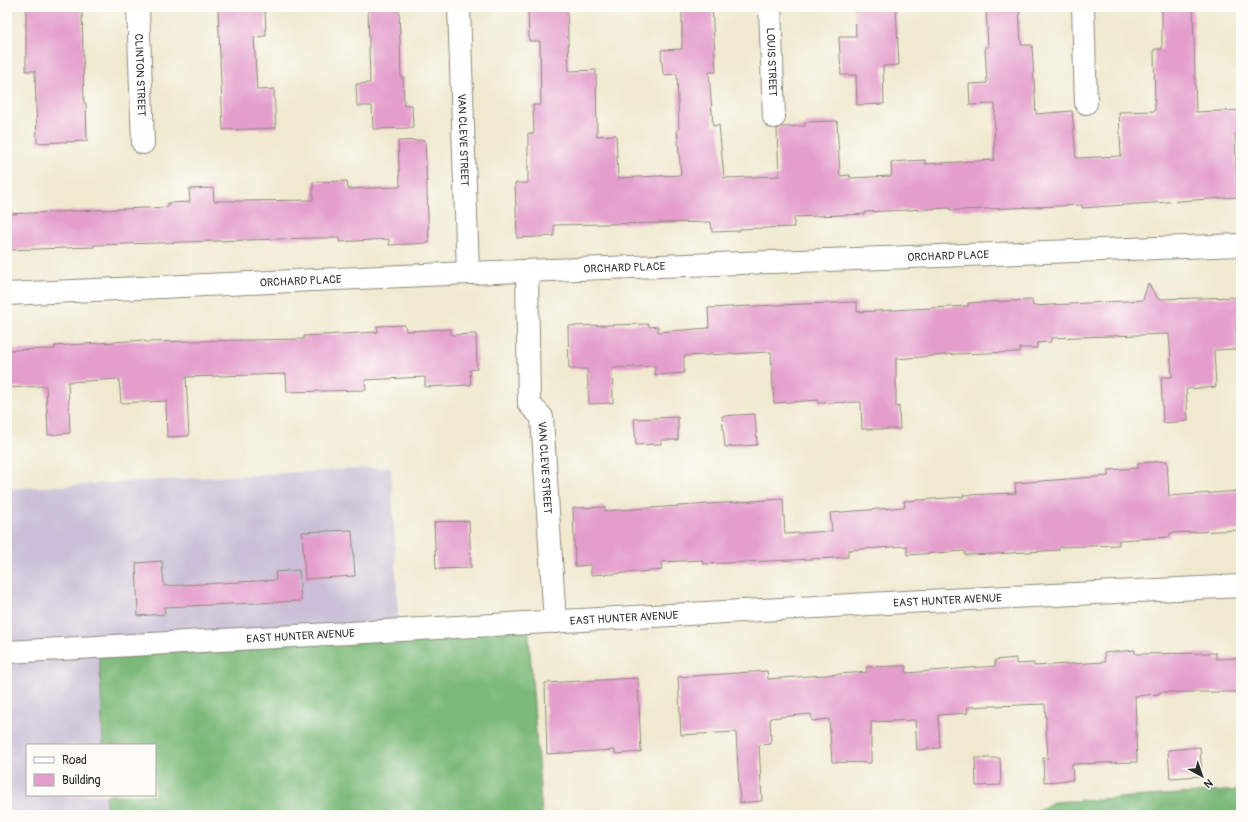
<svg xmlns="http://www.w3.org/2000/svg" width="1248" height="822" font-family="Pangolin,sans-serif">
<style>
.industrial{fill:#cabfd6}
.forest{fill:#7cb979;stroke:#547252}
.building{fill:#e49ecc}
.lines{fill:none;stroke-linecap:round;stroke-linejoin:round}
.minor-casing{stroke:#8e8a7e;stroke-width:24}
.minor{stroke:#fff;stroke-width:22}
.labels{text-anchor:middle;stroke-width:3;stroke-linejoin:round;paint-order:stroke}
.street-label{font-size:11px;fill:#2b2b2b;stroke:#fdfcf7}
</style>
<rect width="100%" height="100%" fill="#fdfcf7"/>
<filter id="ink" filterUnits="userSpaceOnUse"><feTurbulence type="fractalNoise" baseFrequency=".025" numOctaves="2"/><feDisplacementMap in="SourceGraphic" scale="8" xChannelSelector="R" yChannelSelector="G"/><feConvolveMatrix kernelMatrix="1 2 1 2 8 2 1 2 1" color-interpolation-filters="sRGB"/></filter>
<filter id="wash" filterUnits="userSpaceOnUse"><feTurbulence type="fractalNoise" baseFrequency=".012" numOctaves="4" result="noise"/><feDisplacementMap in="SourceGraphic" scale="16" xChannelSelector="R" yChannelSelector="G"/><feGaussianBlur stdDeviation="0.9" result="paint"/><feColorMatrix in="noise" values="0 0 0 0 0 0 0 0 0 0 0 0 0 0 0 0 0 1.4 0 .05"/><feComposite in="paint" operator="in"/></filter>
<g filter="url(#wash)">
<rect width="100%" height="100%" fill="#f0e9d0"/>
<path class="industrial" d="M391,467l8,163 -299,17 3,98h-76v50h79v20h-99v-326z"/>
<path class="forest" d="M528,623l14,192h-436v-20h49v-50h-52l-4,-98z
M1241,790v25h-210l22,-13z"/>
<g id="blocks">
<path class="building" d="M26,7h56l2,96h2l1,38 -50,2 -2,-72h-9z
M230,7h35l1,29 -12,1 3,53 17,-1 2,39 -53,2 -5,-121z
M368,7h31l2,70h2l1,28h8l1,23 -40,1 -1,-23h-15l-1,-22 14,-1z
M528,7h39l2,64 27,-1 1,66 19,-1 2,43 63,-3 -4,-45 2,-1 -2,-55 -14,1 -2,-25 21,-1v-42h30l4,65h-7l4,54 6,-1 5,53 55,-2 -2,-47 4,-2 24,-1v-4l32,-1 3,55 10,-1v3l42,-2 -1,-14 34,-2v4l69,-4 1,-56 -25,1 -1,-21 18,-1 -2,-36h3l-2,-40h33l2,38h11l4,69 36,-3 4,47 45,-2 -2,-44 36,-1 -1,-62h8v-42h31l3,105 45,-2v23l-6,1 2,63 -155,11v-3l-120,5h-12v-2l-85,4v2l-71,3v10l-54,2v2l-28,1 -1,-10 -157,3v11l-37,2 -2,-55h13v-50l6,1 -1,-29h8l-1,-64h-11z
M855,7h41l3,58 -16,1 1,38 -27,1 -1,-30h-15l-2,-38h17z
M425,140l4,103 -40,2v-6l-50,3v-4h-30l-215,7v2l-86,3 -1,-36 161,-7v-4l22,-1 -1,-13 24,-1 1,13h29l70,-1v-18l34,-1 1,8 52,-2 -2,-46z
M1148,283l10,16 83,-2v28l-5,1 1,23 -23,1 2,37 -30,2 2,32 -25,2 -2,-46h11l-3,-43 -118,4v4l-14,1v5h-17v4l-63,2 -61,5v48l3,-1 1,23h-38l-1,-27 -43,1v-3l-44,3 -3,-51 -87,4v17l-29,2v-9l-43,2 1,35 -24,1 -2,-35h-18l-1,-43 81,-2v3l9,-1v6l51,-4 -1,-20 45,-2 104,-4v10l111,-6v-3l64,-3 1,6 110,-6z
M405,325l1,6 45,-2v6l25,-1 1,35 -7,1 1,15 -46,2v-10l-60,3 1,10 -79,2 -1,-18 -100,3 3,59 -22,1 -1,-36 -45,2 -2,-24 -51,3 2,51 -22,2 -2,-49 -39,2v-38l48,-1v-3l89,-6 1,2 159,-3v-3l74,-4 -1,-6z
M755,414l2,31 -32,2 -3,-31z
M678,417v23h-17v4l-25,1 -2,-26z
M1167,461l2,35 72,-5v39l-71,3v4l-51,3v5l-60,2v3l-64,4 -30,1v-4l-58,4v-9l-59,4v7l-14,1 -131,6 -1,-4 -41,2 1,8 -50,4 -21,1v-10l-16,1 -2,-58 32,-1v4l178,-12 2,35 47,-3 -2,-18 75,-6 -1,-6 59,-4v-2l53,-2 -1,-10 93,-7v-6l30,-2v-5z
M469,521l2,47 -35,1 -2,-47z
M352,530l3,46 -50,3 -3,-47z
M162,561l2,25 112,-6 -1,-8 24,-2 2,31 -137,6 1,7 -27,2 -2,-53z
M1135,650v4l81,-1v6l25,-1v34h-82v2l-24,2 2,66 -65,2 1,16 -29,2 -1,-24h5l-3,-54 -78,3 1,6 -30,2 2,33 -23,2 -2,-30 -44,2v41l-39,-1 -3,-43 -17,2 -1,-7 -41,4 1,26 -12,1 3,56 -22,2 -4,-71 -55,3 -3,-58 89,-6 1,8 99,-7 -1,-5 40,-1v7l89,-7v-6l21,-2v6l18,-1v3l71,-4 -1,-9z
M638,678l3,74 -26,2v-4l-68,4 -2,-71z
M1200,747l2,29 -32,2 -2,-28z
M975,758h25l1,27 -25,1z"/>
</g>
</g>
<g filter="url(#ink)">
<use href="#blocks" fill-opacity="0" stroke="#8e8a7e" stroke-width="1"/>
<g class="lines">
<defs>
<g id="minor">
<path id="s1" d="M138,7l5,136"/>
<path id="s2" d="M459,7l9,266"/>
<path id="s3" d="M770,7l4,110"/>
<path d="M1083,7l3,96"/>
<path id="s4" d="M527,271l2,133 13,13 13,205"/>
<path id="s5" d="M7,294l461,-21 773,-28"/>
<path id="s6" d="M7,652l898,-50 336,-16"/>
</g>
</defs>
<use href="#minor" class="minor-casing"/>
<use href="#minor" class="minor"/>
</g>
</g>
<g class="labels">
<g class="street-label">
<text dy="4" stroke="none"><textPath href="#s3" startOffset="55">LOUIS STREET</textPath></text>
<text dy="4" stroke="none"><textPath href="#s1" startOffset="68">CLINTON STREET</textPath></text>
<text dy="4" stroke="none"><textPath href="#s2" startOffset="133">VAN CLEVE STREET</textPath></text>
<text dy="4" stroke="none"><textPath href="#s5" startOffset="942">ORCHARD PLACE</textPath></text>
<text dy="4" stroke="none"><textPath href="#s5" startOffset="618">ORCHARD PLACE</textPath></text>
<text dy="4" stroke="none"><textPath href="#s5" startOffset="294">ORCHARD PLACE</textPath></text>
<text dy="4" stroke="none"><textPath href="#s4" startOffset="202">VAN CLEVE STREET</textPath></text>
<text dy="4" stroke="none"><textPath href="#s6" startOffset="942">EAST HUNTER AVENUE</textPath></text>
<text dy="4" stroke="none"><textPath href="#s6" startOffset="618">EAST HUNTER AVENUE</textPath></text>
<text dy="4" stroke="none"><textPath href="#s6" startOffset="294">EAST HUNTER AVENUE</textPath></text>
</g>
</g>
<rect width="1248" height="822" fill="none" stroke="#fdfcf7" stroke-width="24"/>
<rect x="26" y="744" width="130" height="52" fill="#fdfcf7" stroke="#a9a8a5"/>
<rect x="34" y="757" width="20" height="6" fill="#ffffff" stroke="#a9a8a5"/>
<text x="62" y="764" font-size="12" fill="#2b2b2b">Road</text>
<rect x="34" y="774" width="20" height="12" fill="#e49ecc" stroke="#a9a8a5"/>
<text x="62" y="784" font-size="12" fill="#2b2b2b">Building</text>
<g transform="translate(1202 776) rotate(140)" stroke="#fdfcf7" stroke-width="3" paint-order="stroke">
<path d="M0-3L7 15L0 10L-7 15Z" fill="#2b2b2b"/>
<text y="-6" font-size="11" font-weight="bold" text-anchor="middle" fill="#2b2b2b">N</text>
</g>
</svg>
